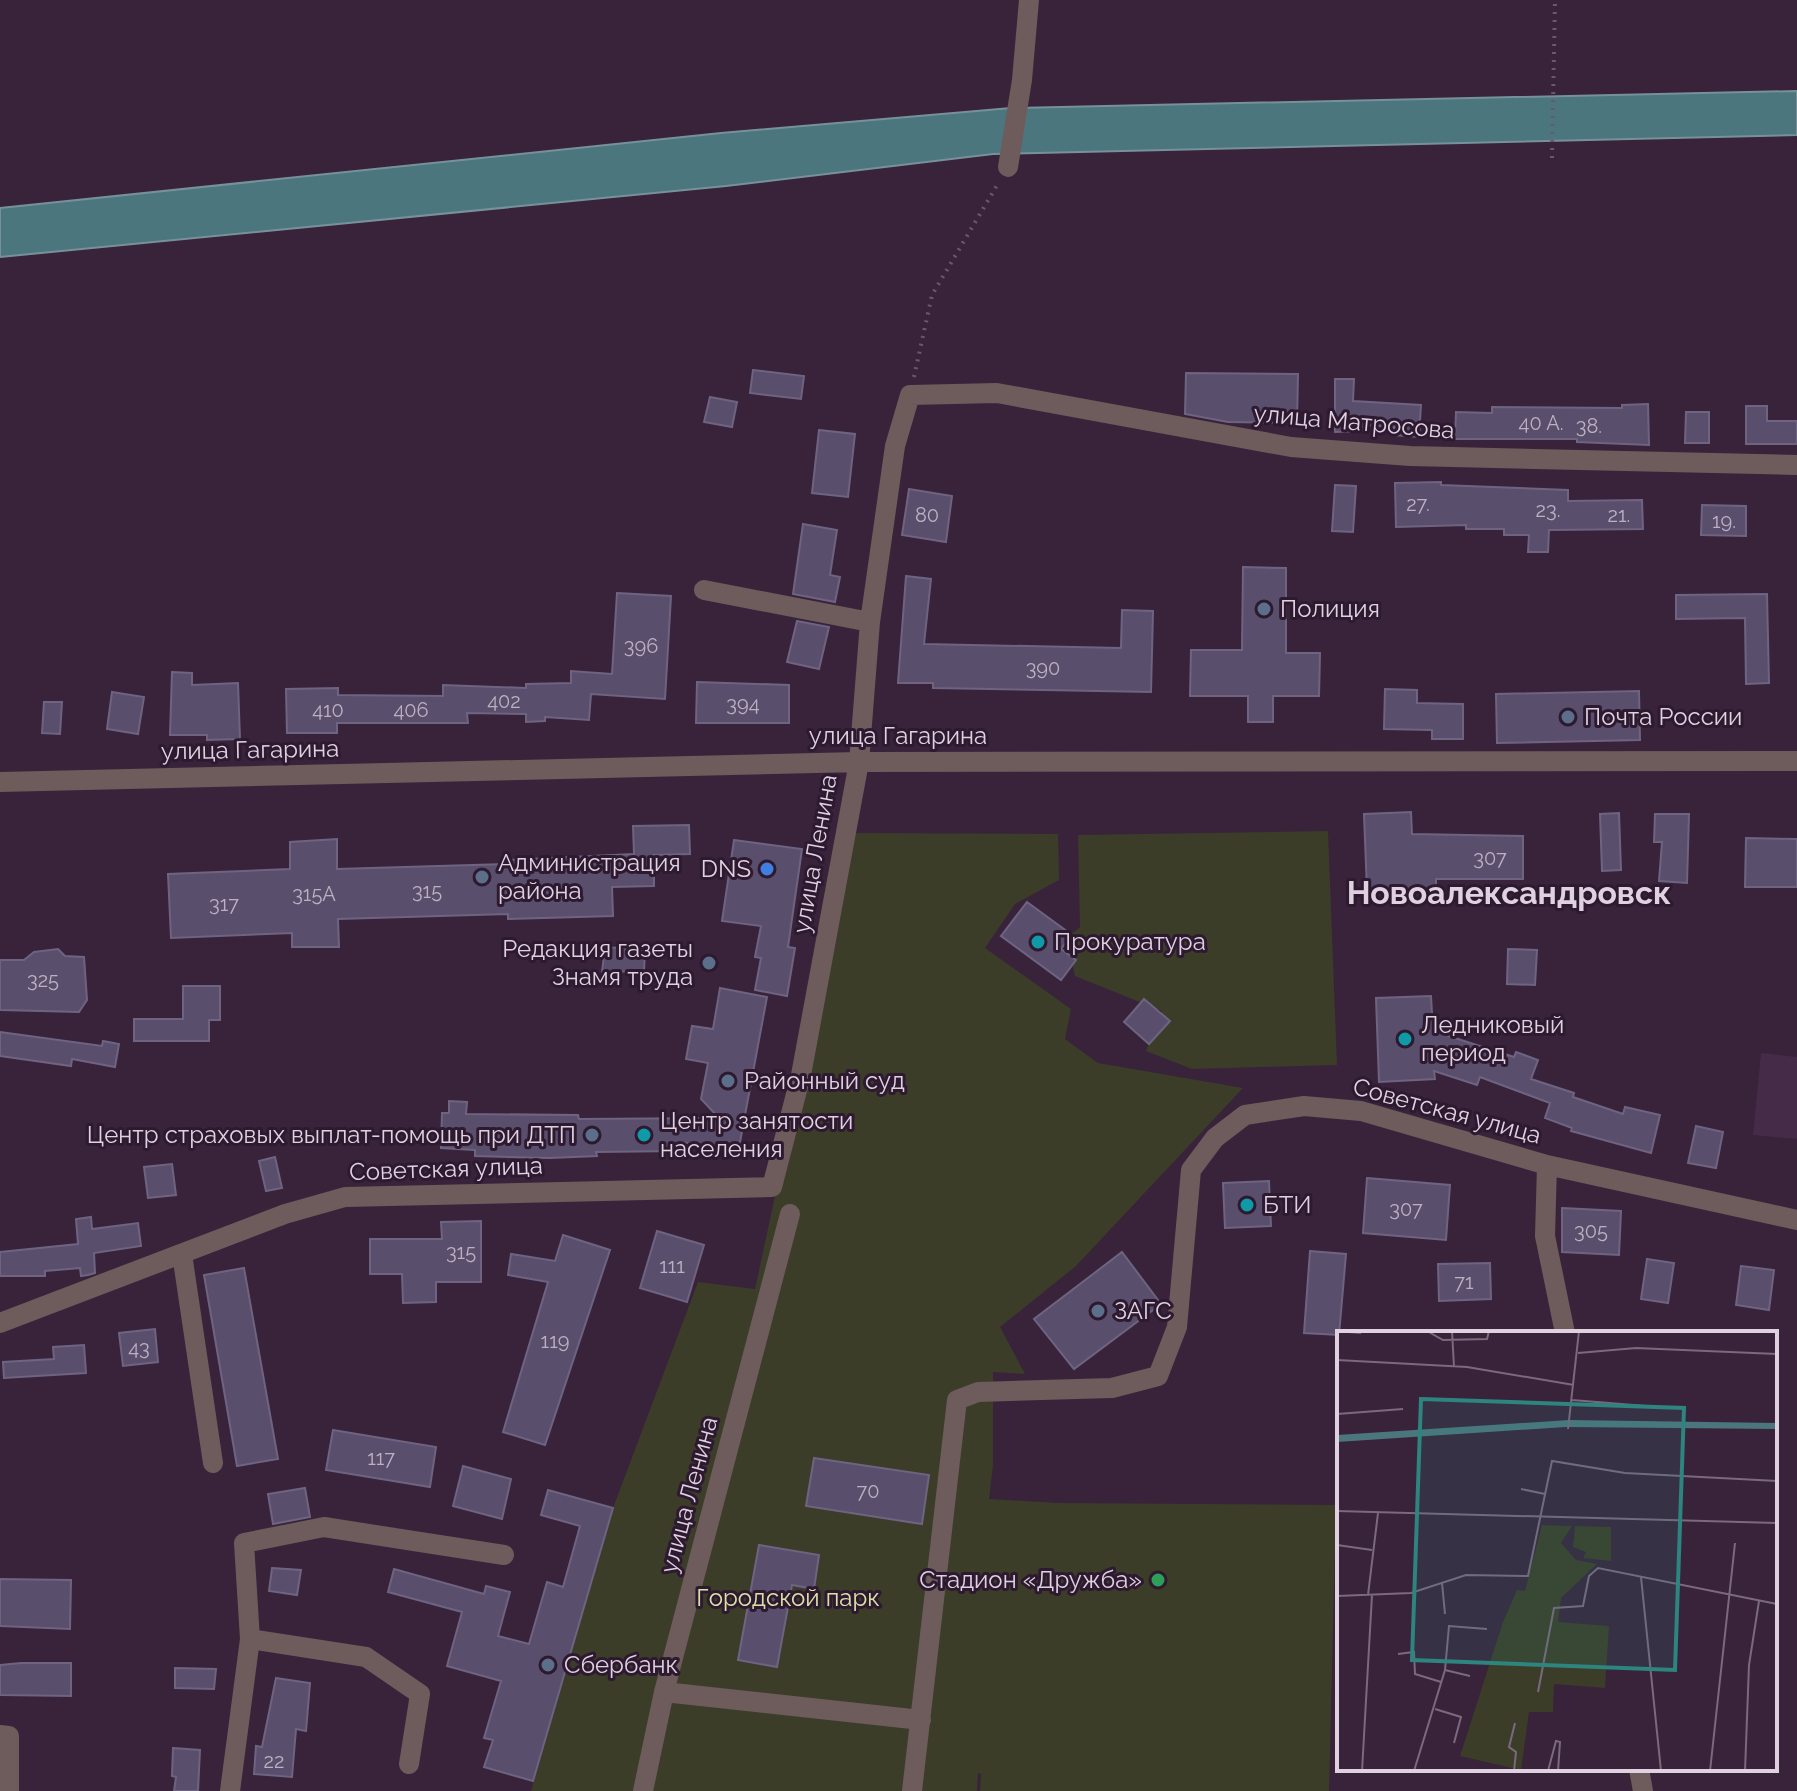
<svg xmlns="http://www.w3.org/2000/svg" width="1797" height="1791" font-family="Raleway,sans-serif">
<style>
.built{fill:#452b48}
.green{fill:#3b3d29}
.water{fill:#4b767d;stroke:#77919b;stroke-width:2}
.building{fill:#594e6b;stroke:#6f6382;stroke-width:2}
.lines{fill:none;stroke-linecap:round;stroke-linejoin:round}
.path{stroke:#6b586d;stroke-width:4;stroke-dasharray:2 6;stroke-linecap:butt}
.minor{stroke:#6d5c5b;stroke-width:20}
.service-dot{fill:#5c6f8a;stroke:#2e1a30;stroke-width:3}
.shop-dot{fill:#3f7fe0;stroke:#2e1a30;stroke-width:3}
.culture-dot{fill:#0f9aa8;stroke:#2e1a30;stroke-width:3}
.leisure-dot{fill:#2e9e5b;stroke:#2e1a30;stroke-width:3}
.labels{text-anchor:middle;stroke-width:6;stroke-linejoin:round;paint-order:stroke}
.number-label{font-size:20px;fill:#beb0c3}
.street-label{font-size:24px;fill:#dfd1e0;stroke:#2e1a30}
.poi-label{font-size:24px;fill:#dfd1e0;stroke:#2e1a30;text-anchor:start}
.park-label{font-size:24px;fill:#dce2a6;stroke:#2e1a30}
.district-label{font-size:32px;font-weight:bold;fill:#dfd1e0;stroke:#2e1a30}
.inset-road{fill:none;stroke:#7b697d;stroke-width:2}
.view{fill:#2e847f;fill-opacity:0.15;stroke:#2e847f;stroke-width:4}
.inset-edge{fill:none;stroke:#dfd1e0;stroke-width:4}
</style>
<rect width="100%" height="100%" fill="#38233b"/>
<path class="built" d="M1761,1053l36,4v82l-44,-4z"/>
<path class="green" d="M1328,831l9,234 -145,4 -46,-18 16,-40 -87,-35 -8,-38 13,-11 -2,-92z
M853,833l205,1 1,46 -44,24 -30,44 86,61 -6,30 33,24 145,25 -167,178 -76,61 25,47 -32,-2v93l-4,34 69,4 278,2 -7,286h-349l1,-17 -3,-1 -1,18h-446l82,-283 85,-226 57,7z"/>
<path class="water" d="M1797,91v44l-804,19 -267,32 -726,71v-49l721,-75 290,-25z"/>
<path class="building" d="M753,370l51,6 -3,23 -51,-6z
M1186,373l112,1 -1,49 -69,-1 -43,-8z
M1335,379h19l-1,22 68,4 -2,32 -25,-2v-8l-32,-2v6l-27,1z
M710,397l27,5 -5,25 -28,-5z
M1648,404l1,41 -72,-3v-3h-122l1,-27 36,1v-6l130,1v-3z
M1746,406h21v15h30v23h-51z
M1686,412h23v31h-24z
M819,430l36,4 -7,63 -36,-4z
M1441,482v3l127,5v11l74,-1 1,29 -94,1 -1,22h-20l1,-17h-25v-6h-38v-4l-70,2 -1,-44z
M1335,485l21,1 -3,46 -21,-1z
M909,489l43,7 -6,46 -44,-7z
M1702,505l44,1v30l-45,-1z
M803,524l34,6 -7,45 10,2 -5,25 -42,-8z
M1243,567l43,1v85h34l-1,43h-46v26h-25v-26h-58l1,-46h51z
M906,576l25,3 -7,65 197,4 1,-38 31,1 -2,81 -218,-4v-5h-35z
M617,593l54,3 -6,103 -74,-5 -2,26 -44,-3v4l-19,1v-8l-59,-1 1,10h-131v10h-50l-1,-44 52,-1v7l105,1v-11l83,3v-4l45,-1v-12l41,3z
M1767,594l2,89 -23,1 -1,-66 -69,1v-24z
M797,621l32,6 -10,42 -32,-7z
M172,672l20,1v12l46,-2 2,56 -33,1v-5h-37z
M697,682l92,3v38h-93z
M1385,689l32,1v13l46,1v35h-31v-9l-48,-1z
M1639,691l1,49 -143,3 -1,-49z
M112,692l32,5 -6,37 -31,-5z
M44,702h18l-2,32 -18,-1z
M1411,812l1,22 111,2v43h-87v10l-69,2 -3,-77z
M1619,813l2,57 -19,1 -2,-57z
M1655,814h34l-2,69 -28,-2 3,-39h-8z
M689,825l1,29 -36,1v31l-42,1 1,29 -105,3v-5l-170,5 1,28h-47v-14l-121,5 -3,-64 122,-5v-27l47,-3v30l169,-5v-4l128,-6 -1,-28z
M1746,838l51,1v48h-52z
M734,840l68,9 -14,98 7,1 -8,48 -32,-6 6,-32 -6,-1 6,-31 -39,-5z
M1027,902l45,33 -11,14 15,11 -15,20 -60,-44z
M605,947l40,3 -1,21 -42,1z
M58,949l7,7 19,1 3,43 -8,12 -79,-2v-50h24l10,-8z
M1508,949l29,1 -2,35 -28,-1z
M183,986h37v34h-11v21h-75v-22h49z
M720,988l47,9 -29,156 -57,-11v9l-85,1 1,4 -47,2 -75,-2v-6l-34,-2 1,-35h7v-12l18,1 -1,12 112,1 1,4 140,-1 -18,-19 7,-36 -22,-4 6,-33 21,3z
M1431,996l2,35 81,26 2,-5 22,8 -7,19 43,14 -1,4 50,17 2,-7 35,8 -9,38 -80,-22 1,-3 -27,-10 5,-15 -70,-26 -3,8 -43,-14 1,8 -56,3 -3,-84z
M1144,999l26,22 -21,23 -25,-22z
M0,1032l102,14 1,-5 16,3 -4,23 -43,-8 -1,7 -71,-10z
M1696,1126l27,6 -7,36 -28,-5z
M275,1157l7,31 -16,3 -7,-30z
M172,1164l4,31 -28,3 -4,-31z
M1367,1178l83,7 -4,55 -83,-7z
M1269,1181l2,45 -46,2 -2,-45z
M1562,1208l59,3 -2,44 -57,-3z
M91,1217l1,12 46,-6 3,23 -47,7 1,20 -7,2 -7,1 -1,-8 -35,3v5h-45v-24l78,-8 -2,-25z
M481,1221v61h-45v20l-33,1 -1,-29h-32v-35h72l-1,-17z
M657,1231l47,14 -17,57 -47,-14z
M563,1235l47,15 -65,195 -42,-13 45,-150 -40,-7 3,-21 44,7z
M1310,1251l36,3 -7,81 -35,-2z
M1122,1252l39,52 -87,65 -40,-50z
M1647,1259l27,4 -6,40 -27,-4z
M1490,1263l1,36 -52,2 -1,-37z
M1741,1266l33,4 -5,40 -33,-5z
M244,1268l34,191 -41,7 -33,-191z
M155,1329l3,33 -35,4 -4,-33z
M84,1345l2,28 -82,5 -1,-16 51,-3 -1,-12z
M333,1430l103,17 -6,40 -104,-17z
M814,1458l115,17 -7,49 -116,-18z
M463,1466l48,13 -9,40 -49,-13z
M305,1488l5,29 -37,7 -5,-30z
M548,1490l65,18 -80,273 -49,-14 9,-27 -9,-2 17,-57 -54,-15 15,-54 -74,-20 6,-23 90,25 2,-8 24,6 -12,44 31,8 18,-62 16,5 17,-61 -39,-11z
M759,1545l60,10 -5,34 -22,-4 -15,82 -39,-7z
M272,1568l29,2 -4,25 -28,-4z
M0,1579l71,1 -1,49 -70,-3z
M21,1663h50v33l-71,-1v-30z
M175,1668l41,1 -2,20 -39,-1z
M276,1678l34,5 -4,48 -10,-2 -4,48 -38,-3 2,-28 6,1z
M173,1748l27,2 -2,41h-24l2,-14 -4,-1z"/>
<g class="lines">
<path class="path" d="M1552,158l3,-158
M914,377l18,-82 67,-113"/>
<path class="minor" d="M1008,167l14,-87 7,-80
M704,590l166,32
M0,782l859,-20 938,-1
M1547,1165l-2,71 20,97
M182,1254l31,209
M0,1323l285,-109 60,-17 427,-10 29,-112 58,-313 11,-140 25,-176 15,-51 87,-2 294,54 119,9 387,9
M250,1639l116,18 54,37 -11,70
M664,1692l257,28
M0,1735l9,1v55
M1639,1769l4,22
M230,1791l20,-152 -6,-96 80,-16 180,28
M643,1791l21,-99 126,-478
M912,1791l45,-391 21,-8 134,-4 46,-12 19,-49 14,-157 24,-32 30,-23 59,-9 57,5 186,54 250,55"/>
</g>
<g class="service-dot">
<circle cx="1264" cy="609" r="8"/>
<circle cx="1568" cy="717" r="8"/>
<circle cx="482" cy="877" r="8"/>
<circle cx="709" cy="963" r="8"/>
<circle cx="728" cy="1081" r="8"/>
<circle cx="592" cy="1135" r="8"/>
<circle cx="1098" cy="1311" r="8"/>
<circle cx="548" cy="1665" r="8"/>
</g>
<circle class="shop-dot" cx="767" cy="869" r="8"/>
<g class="culture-dot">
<circle cx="1038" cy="942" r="8"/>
<circle cx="1405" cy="1039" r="8"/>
<circle cx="644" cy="1135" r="8"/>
<circle cx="1247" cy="1205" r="8"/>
</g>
<circle class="leisure-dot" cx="1158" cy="1580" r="8"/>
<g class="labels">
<g class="number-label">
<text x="1541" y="430">40 А.</text>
<text x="1589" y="433">38.</text>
<text x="1418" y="511">27.</text>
<text x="1548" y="517">23.</text>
<text x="927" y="522">80</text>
<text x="1619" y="522">21.</text>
<text x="1724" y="528">19.</text>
<text x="641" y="653">396</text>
<text x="1043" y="675">390</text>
<text x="504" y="708">402</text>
<text x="743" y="711">394</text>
<text x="328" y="717">410</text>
<text x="411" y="717">406</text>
<text x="1490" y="865">307</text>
<text x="427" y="898">315</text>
<text x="314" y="901">315А</text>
<text x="224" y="911">317</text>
<text x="43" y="987">325</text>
<text x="1406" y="1216">307</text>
<text x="1591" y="1238">305</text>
<text x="461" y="1259">315</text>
<text x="672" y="1273">111</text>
<text x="1464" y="1289">71</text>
<text x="555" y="1348">119</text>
<text x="139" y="1355">43</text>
<text x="381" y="1465">117</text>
<text x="868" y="1498">70</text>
<text x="274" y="1768">22</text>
</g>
<g class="street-label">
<text transform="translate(1354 422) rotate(5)" y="8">улица Матросова</text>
<text x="898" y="744">улица Гагарина</text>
<text transform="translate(250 750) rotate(-1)" y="8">улица Гагарина</text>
<text transform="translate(815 854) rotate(-80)" y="8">улица Ленина</text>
<text transform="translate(1447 1111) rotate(15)" y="8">Советская улица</text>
<text transform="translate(446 1169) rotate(-2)" y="8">Советская улица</text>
<text transform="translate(689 1495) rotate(-75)" y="8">улица Ленина</text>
</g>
<g class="poi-label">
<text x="1280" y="617">Полиция</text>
<text x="1584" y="725">Почта России</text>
<text x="498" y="871">Администрация<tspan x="498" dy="28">района</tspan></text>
<text x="751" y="877" text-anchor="end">DNS</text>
<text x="1054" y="950">Прокуратура</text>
<text x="693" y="957" text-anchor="end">Редакция газеты<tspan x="693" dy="28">Знамя труда</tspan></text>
<text x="1421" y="1033">Ледниковый<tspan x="1421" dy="28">период</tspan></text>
<text x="744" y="1089">Районный суд</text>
<text x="660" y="1129">Центр занятости<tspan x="660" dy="28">населения</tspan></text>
<text x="576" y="1143" text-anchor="end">Центр страховых выплат-помощь при ДТП</text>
<text x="1263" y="1213">БТИ</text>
<text x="1114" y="1319">ЗАГС</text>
<text x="1142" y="1588" text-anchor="end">Стадион «Дружба»</text>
<text x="564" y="1673">Сбербанк</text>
</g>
<g class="park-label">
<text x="788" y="1606">Городской парк</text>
</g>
<g class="district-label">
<text x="1509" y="904">Новоалександровск</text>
</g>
</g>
<g transform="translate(1337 1331)">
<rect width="440" height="440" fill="#38233b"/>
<path d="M205,194l30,1 -11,17 15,17 21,4 -36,34 -3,24 51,4 -4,62 -51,-4 -1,28h-24l-8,58 -61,-14 43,-134 14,-32 8,1zM238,195l36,1v34l-28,-3 3,-6 -13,-5z" fill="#3b3d29"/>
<path d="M232,89l208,3v6l-211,-2 -229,15v-7z" fill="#4b767d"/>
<path class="inset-road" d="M0,0l24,2M90,0l16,9 44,-1 2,-8M115,0l2,36M241,22l58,-5 141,6M0,29l130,7 107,18M235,69l74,6M0,83l66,-5M231,98l11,-98M184,158l24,5M0,180l440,12M0,214l35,5M304,246l20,194M105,252l3,31M31,264l10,-82M0,265l74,-3 55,-18 62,1 24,-115 73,12 152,8M61,323l16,-2 1,22 26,8M108,339l25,6M201,361l16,-84 29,-2 6,-30 9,-8 179,36M98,378l26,8 -7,26M25,440l10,-176M77,440l31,-101 4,-44 38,3M177,440l2,-19 -7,-5 6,-24M211,440l8,-30 4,1 -2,29M373,440l25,-228M408,440l4,-106 10,-64"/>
<path class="view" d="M84,68l263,9 -9,262 -263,-10z"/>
<rect width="440" height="440" class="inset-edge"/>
</g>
</svg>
